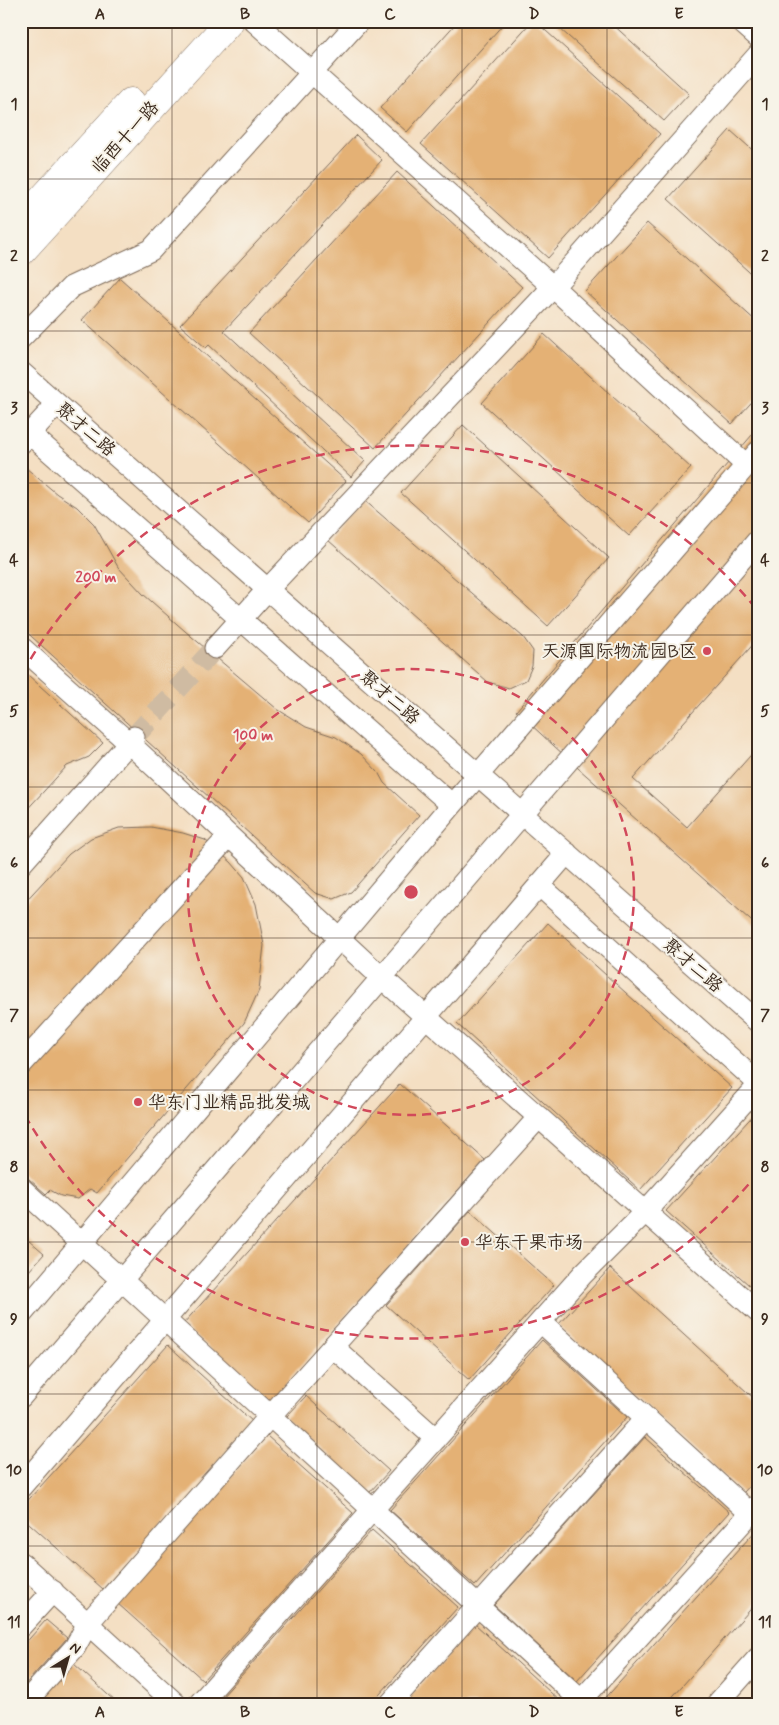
<svg xmlns="http://www.w3.org/2000/svg" width="779" height="1725" font-family="Mynerve,'LXGW WenKai TC',sans-serif">
<style>
.building{fill:#e4b174}
.lines{fill:none;stroke-linecap:round;stroke-linejoin:round}
.minor-tunnel{stroke:#cfbba2;stroke-width:21;stroke-dasharray:21 11;stroke-linecap:butt}
.minor-casing{stroke:#7c6958;stroke-width:23}
.major-casing{stroke:#7c6958;stroke-width:29}
.minor{stroke:#fff;stroke-width:21}
.major{stroke:#fff;stroke-width:28}
.grid{fill:none;stroke:#3b2a1e;stroke-width:1;stroke-opacity:0.55}
.ring{fill:none;stroke:#d1495b;stroke-width:2.5;stroke-dasharray:9 6}
.poi-dot{fill:#d1495b;stroke:#f7f3e8;stroke-width:2}
.labels{text-anchor:middle;stroke-width:4;stroke-linejoin:round;paint-order:stroke}
.street-label{font-size:18px;fill:#3b2a1e;stroke:#f7f3e8}
.poi-label{font-size:18px;fill:#3b2a1e;stroke:#f7f3e8;text-anchor:start}
.centre{fill:#d1495b;stroke:#f7f3e8;stroke-width:2.5}
.ring-label{font-size:15px;text-anchor:middle;font-weight:bold;fill:#d1495b;stroke:#f7f3e8;stroke-width:4;stroke-linejoin:round;paint-order:stroke}
.neatline{fill:none;stroke:#3b2a1e;stroke-width:2}
.grid-label{font-size:16px;text-anchor:middle;font-weight:bold;fill:#3b2a1e}
</style>
<rect width="100%" height="100%" fill="#f7f3e8"/>
<filter id="ink" filterUnits="userSpaceOnUse"><feTurbulence type="fractalNoise" baseFrequency=".02" numOctaves="2"/><feDisplacementMap in="SourceGraphic" scale="10" xChannelSelector="R" yChannelSelector="G"/><feConvolveMatrix kernelMatrix="1 2 1 2 8 2 1 2 1" color-interpolation-filters="sRGB"/></filter>
<filter id="wash" filterUnits="userSpaceOnUse"><feTurbulence type="fractalNoise" baseFrequency=".0096" numOctaves="4" result="noise"/><feDisplacementMap in="SourceGraphic" scale="20" xChannelSelector="R" yChannelSelector="G"/><feGaussianBlur stdDeviation="1.12" result="paint"/><feColorMatrix in="noise" values="0 0 0 0 0 0 0 0 0 0 0 0 0 0 0 0 0 1.4 0 .05"/><feComposite in="paint" operator="in"/></filter>
<g filter="url(#wash)">
<rect width="100%" height="100%" fill="#f4dfc3"/>
<g id="blocks">
<path class="building" d="M458,21h48l-99,111 -27,-24z
M532,21h3l125,113 -112,124 -127,-114z
M551,21h58l80,73 -25,27z
M730,130l28,25v125l-90,-81z
M356,135l26,25 -158,171 141,130 -14,16 -142,-132 -3,3 -26,-23z
M397,172l125,115 -147,161 -126,-115z
M647,223l111,100v72l-26,29 -147,-133z
M120,278l226,203 -38,42 -226,-203z
M544,334l147,134 -62,68 -147,-133z
M463,425l146,133 -61,68 -147,-133z
M758,428v211l-125,140 54,48 71,-80v180l-180,-159 -62,-57z
M26,468l31,26 20,13 17,17 24,43 25,27 42,37 92,78 29,18 30,10 25,17 17,18 6,11 35,32 -68,77 -17,7 -19,-6 -294,-266v-154z
M364,500l159,137 10,14 -1,15 -6,14 -17,8 -21,-6 -160,-142z
M28,675l75,68 -14,14 -22,9 -46,50v-138z
M151,827l32,6 22,7 26,22 13,15 12,27 8,41 -5,45 -15,33 -147,170 -7,-4 -12,10 -17,-3 -11,-6 -4,4 -25,-22v-266l48,-52 22,-16 28,-10z
M548,923l184,165 -92,102 -183,-166z
M400,1084l85,76 -216,241 -86,-77z
M758,1110v183l-92,-82z
M470,1211l84,74 -85,95 -83,-75z
M21,1234l23,20 -23,26z
M610,1268l148,134v75l-15,16 -185,-168z
M542,1340l85,77 -152,169 -85,-76z
M168,1345l85,77 -150,167 -82,-73v-8z
M306,1396l83,75 -20,22 -83,-76z
M267,1436l86,77 -150,167 -86,-77z
M645,1437l84,75 -152,169 -83,-76z
M758,1528v73l-92,103h-62l-2,-2z
M372,1530l86,77 -87,97h-142l-7,-7z
M46,1620l21,18 -46,51v-41z
M475,1624l86,78 -2,2h-155z
M73,1663l45,41h-82z"/>
</g>
</g>
<g filter="url(#ink)">
<use href="#blocks" fill-opacity="0" stroke="#7c6958" stroke-width="1"/>
<g class="lines">
<path class="minor-tunnel" d="M134,737l81,-89"/>
<defs>
<path id="minor" d="M254,21l299,266 193,178
M740,21l18,16
M21,338l50,-51 80,-37 208,-229
M21,372l737,650
M30,434l422,371
M21,443l36,-39
M21,647l108,96 252,234 377,335
M215,648l53,-59 285,-302 205,-232
M21,864l113,-127
M539,885l219,198
M21,1065l208,-229
M21,1188l564,516
M21,1315l431,-510 306,-353
M541,1322l209,191
M333,1347l103,92
M21,1397l737,-857
M21,1487l546,-634
M21,1563l155,141
M21,1626l32,-35
M24,1704l51,-57 13,-24 182,-207 269,-299
M199,1704l384,-430 62,-62 113,-126
M390,1704l256,-286
M578,1704l180,-199
M717,1704l41,-46"/>
<path id="major" d="M21,222l110,-120
M21,252l209,-231"/>
</defs>
<use href="#minor" class="minor-casing"/>
<use href="#major" class="major-casing"/>
<use href="#minor" class="minor"/>
<use href="#major" class="major"/>
</g>
</g>
<path class="grid" d="M172,21v1683M317,21v1683M462,21v1683M607,21v1683M21,179h737M21,331h737M21,483h737M21,635h737M21,787h737M21,938h737M21,1090h737M21,1242h737M21,1394h737M21,1546h737"/>
<g class="ring">
<circle cx="411" cy="892" r="223"/>
<path d="M758 1173A446 446 0 0 1 23 1112M23 672A446 446 0 0 1 758 611"/>
</g>
<g class="poi-dot">
<circle cx="707" cy="651" r="5"/>
<circle cx="138" cy="1102" r="5"/>
<circle cx="465" cy="1242" r="5"/>
</g>
<g class="labels">
<g class="street-label">
<text transform="translate(125 137) rotate(-48)" y="6">临西十一路</text>
<text transform="translate(86 429) rotate(41)" y="6">聚才二路</text>
<text transform="translate(390 697) rotate(41)" y="6">聚才二路</text>
<text transform="translate(693 965) rotate(41)" y="6">聚才二路</text>
</g>
<g class="poi-label">
<text x="697" y="657" text-anchor="end">天源国际物流园B区</text>
<text x="148" y="1108">华东门业精品批发城</text>
<text x="475" y="1248">华东干果市场</text>
</g>
</g>
<circle cx="411" cy="892" r="8" class="centre"/>
<g class="ring-label">
<text x="96" y="582">200 m</text>
<text x="253" y="740">100 m</text>
</g>
<rect width="779" height="1725" fill="none" stroke="#f7f3e8" stroke-width="55"/>
<g transform="translate(68 1658) rotate(37)" stroke="#f7f3e8" stroke-width="4" paint-order="stroke">
<path d="M0-4L9 19L0 12L-9 19Z" fill="#3b2a1e"/>
<text y="-8" font-size="14" font-weight="bold" text-anchor="middle" fill="#3b2a1e">N</text>
</g>
<rect x="28" y="28" width="724" height="1670" class="neatline"/>
<g class="grid-label">
<text x="100" y="19">A</text>
<text x="245" y="19">B</text>
<text x="390" y="19">C</text>
<text x="534" y="19">D</text>
<text x="679" y="19">E</text>
<text x="14" y="109">1</text>
<text x="765" y="109">1</text>
<text x="14" y="261">2</text>
<text x="765" y="261">2</text>
<text x="14" y="413">3</text>
<text x="765" y="413">3</text>
<text x="14" y="565">4</text>
<text x="765" y="565">4</text>
<text x="14" y="716">5</text>
<text x="765" y="716">5</text>
<text x="14" y="868">6</text>
<text x="765" y="868">6</text>
<text x="14" y="1020">7</text>
<text x="765" y="1020">7</text>
<text x="14" y="1172">8</text>
<text x="765" y="1172">8</text>
<text x="14" y="1324">9</text>
<text x="765" y="1324">9</text>
<text x="14" y="1475">10</text>
<text x="765" y="1475">10</text>
<text x="14" y="1627">11</text>
<text x="765" y="1627">11</text>
<text x="100" y="1717">A</text>
<text x="245" y="1717">B</text>
<text x="390" y="1717">C</text>
<text x="534" y="1717">D</text>
<text x="679" y="1717">E</text>
</g>
</svg>
